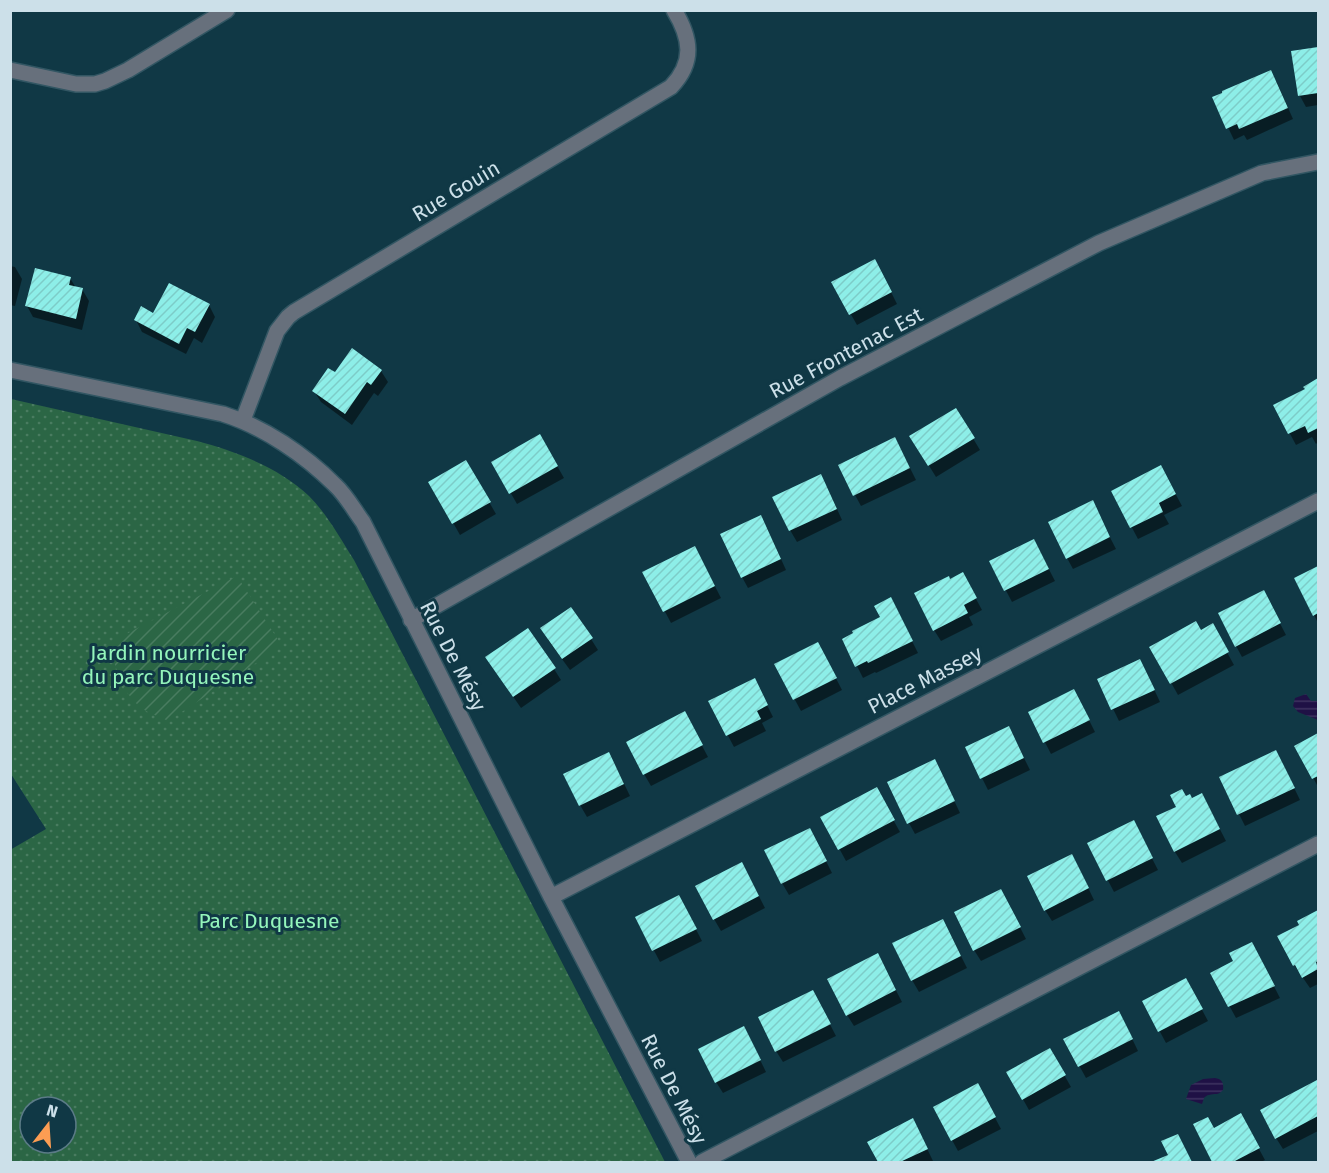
<svg xmlns="http://www.w3.org/2000/svg" width="1329" height="1173" font-family="'Fira Sans',sans-serif">
<style>
.grass{fill:url(#grass-dots);fill-rule:evenodd}
.garden{fill:url(#garden-furrows)}
.water{fill:url(#water-rules)}
.shadow{fill:#0007}
.building{fill:url(#building-hatch)}
.lines{fill:none;stroke-linecap:round;stroke-linejoin:round}
.minor-casing{stroke:#325663;stroke-width:18}
.minor{stroke:#67707c;stroke-width:15}
.labels{text-anchor:middle;stroke-width:6;stroke-linejoin:round;paint-order:stroke}
.street-label{font-size:21px;fill:#cce0e9;stroke:#103845}
.park-label{font-size:21px;fill:#94f5bb;stroke:#103845}
</style>
<defs>
<pattern id="grass-dots" width="8" height="8" patternUnits="userSpaceOnUse" patternTransform="scale(1.5)"><rect width="8" height="8" fill="#2b6645"/><path d="M2 2h.1M6 6h.1" fill="none" stroke="#497c60" stroke-width="1.8" stroke-linecap="round"/></pattern>
<pattern id="garden-furrows" width="10" height="10" patternUnits="userSpaceOnUse" patternTransform="scale(1.5)"><rect width="10" height="10" fill="#2b6645"/><path d="M-1 1l2-2M0 10L10 0M9 11l2-2" fill="none" stroke="#497c60"/></pattern>
<pattern id="water-rules" width="6" height="5" patternUnits="userSpaceOnUse" patternTransform="scale(1.5)"><rect width="6" height="5" fill="#1f1145"/><path d="M0 2.5h6" fill="none" stroke="#3e3360"/></pattern>
<pattern id="building-hatch" width="6" height="6" patternUnits="userSpaceOnUse" patternTransform="scale(1.5)"><rect width="6" height="6" fill="#8deee8"/><path d="M-1 1l2-2M0 6l6-6M5 7l2-2" fill="none" stroke="#7dccc8"/></pattern>
</defs>
<rect width="100%" height="100%" fill="#103845"/>
<path class="grass" d="M11,399l186,42c38,10 83,27 112,55 18,18 31,42 45,64l311,602h-654l-1,-312 36,-21 -35,-55zM30,1107h36v36h-36z"/>
<path class="garden" d="M237,576l45,70 -114,75c-7,-4 -15,-6 -22,-10 -24,-15 -30,-42 -37,-68z"/>
<path class="water" d="M1306,694l5,7h7v19l-20,-8 -5,-6 2,-8z
M1215,1078c7,1 9,5 8,12 -5,6 -8,3 -14,5 -2,0 -4,2 -5,3l-2,6 -16,-5 5,-14 12,-6z"/>
<path class="shadow" d="M1317,48l1,3v54l-12,2 -6,-11 -7,-44z
M1270,72l7,11 16,36 -46,21 -3,-5 -10,5 -20,-42z
M10,266l5,1 7,12 -7,27 -5,-1z
M881,272l16,32 -40,21 -24,-42z
M70,278l6,10 6,1 7,12 -7,29 -49,-13 -6,-11z
M209,305l6,12 -13,26 -8,-5 -8,16 -44,-22 -6,-12 18,-5z
M381,371l7,11 -10,14 -4,-3 -22,32 -31,-23 -7,-11 21,-16z
M1318,380v62l-2,2 -4,-7 -16,8 -21,-39 32,-17z
M956,410l24,40 -44,27 -18,-29z
M540,436l24,42 -47,26 -24,-42z
M901,450l15,30 -55,26 -6,-11z
M466,462l30,52 -36,21 -30,-53z
M1167,478l15,28 -18,9 5,9 -31,15 -25,-47z
M827,487l15,33 -45,22 -7,-12z
M1098,514l18,35 -43,20 -6,-11z
M767,528l19,42 -38,18 -6,-11z
M1040,552l15,29 -43,21 -21,-40z
M701,559l20,39 -50,25 -27,-51z
M1318,568v55l-22,-44z
M950,580l19,6 13,24 -13,7 4,8 -32,16 -7,-11z
M1270,604l16,31 -44,22 -6,-11z
M897,611l21,42 -42,20 -1,-1 -12,6 -19,-38z
M1212,625l22,40 -56,30 -27,-48 49,-15z
M591,639l7,11 -28,20 -22,-30z
M824,655l18,35 -41,21 -25,-46z
M494,669h60l7,11 -40,28z
M1146,672l14,30 -41,19 -20,-41z
M760,691l13,26 -11,6 4,8 -32,16 -24,-45z
M1080,702l15,30 -44,22 -21,-41z
M691,725l17,32 -57,29 -7,-12z
M1318,735v52l-21,-40z
M1015,740l15,30 -42,20 -21,-42z
M1282,763l18,37 -55,26 -24,-48z
M615,765l15,31 -43,21 -7,-12z
M941,773l19,40 -45,21 -6,-11z
M876,789l24,43 -54,29 -24,-44z
M1186,798l22,8 18,35 -44,22 -7,-11 3,-44z
M1139,833l19,37 -44,22 -25,-48z
M816,841l16,32 -43,22 -7,-12z
M1078,867l16,33 -42,21 -7,-11z
M748,875l17,33 -44,23 -7,-12z
M1007,902l19,37 -45,22 -7,-11z
M685,908l17,33 -42,21 -23,-44z
M1318,912v72l-8,4 -16,-23 7,-39 -2,-4z
M949,932l18,36 -48,24 -7,-12z
M1258,955l22,43 -44,20 -24,-44z
M884,967l18,35 -48,24 -7,-11z
M1192,991l16,30 -42,22 -22,-41z
M819,1003l17,33 -53,26 -7,-11z
M1125,1024l13,27 -52,27 -21,-38z
M750,1039l16,33 -43,21 -7,-11z
M1050,1050l21,37 -42,23 -21,-37z
M1316,1082l2,4v45l-35,18 -7,-11z
M984,1097l17,32 -43,22 -6,-11z
M1247,1127l18,33 -4,2h-47l-14,-25 14,-7z
M919,1132l14,29 -4,1h-49l-11,-20z"/>
<path class="building" d="M1318,47v46l-20,3 -7,-45z
M1271,70l17,38 -49,21 -2,-5 -11,5 -14,-32 10,-4v-2z
M875,259l17,33 -43,23 -18,-33z
M35,268l36,9 -2,8 14,3 -7,31 -51,-13z
M169,283l41,21 -15,28 -8,-4 -8,16 -45,-24 7,-14 12,7z
M352,348l30,22 -11,15 -4,-3 -22,32 -33,-23 16,-23 7,4z
M1318,378v50l-10,5 -3,-7 -17,8 -15,-29 32,-16 -2,-2z
M956,408l19,30 -47,28 -19,-30z
M540,434l18,32 -49,28 -18,-32z
M895,437l15,31 -57,28 -15,-31z
M466,460l25,42 -39,22 -24,-42z
M1161,465l15,29 -17,9 4,9 -33,16 -19,-37z
M821,474l16,35 -48,22 -17,-34z
M1093,500l17,37 -44,22 -18,-37z
M761,515l20,44 -40,19 -21,-44z
M1034,539l15,30 -45,22 -15,-30z
M695,546l20,40 -52,26 -21,-40z
M1318,566v47l-5,3 -19,-38z
M963,572l14,26 -13,7 4,8 -35,18 -19,-38 35,-17 1,3z
M1264,590l17,33 -46,24 -17,-34z
M891,597l22,44 -45,22 -1,-2 -12,6 -13,-28 11,-6 -1,-2 28,-14 -6,-11z
M571,607l22,31 -31,21 -22,-31z
M1196,621l5,9 12,-7 16,29 -59,32 -21,-37z
M528,628l28,40 -43,29 -28,-40z
M818,642l19,36 -44,22 -19,-36z
M1140,659l15,31 -44,20 -14,-31z
M755,678l13,27 -11,6 4,8 -35,17 -18,-35z
M1074,689l16,31 -47,23 -15,-31z
M685,711l18,34 -60,30 -17,-33z
M1009,726l15,32 -44,21 -15,-32z
M1318,733v43l-6,3 -18,-33z
M1276,750l19,38 -58,27 -18,-38z
M609,752l15,32 -45,22 -16,-32z
M935,759l20,42 -48,23 -20,-42z
M877,787l18,33 -57,30 -18,-33z
M1182,789l4,7 4,-2 2,4 10,-5 18,36 -46,23 -18,-36 20,-9 -6,-12z
M1134,820l19,38 -47,23 -19,-38z
M810,828l17,33 -46,23 -17,-34z
M1072,854l17,34 -45,23 -17,-35z
M742,862l17,34 -46,24 -18,-34z
M1001,889l20,38 -48,24 -19,-39z
M679,895l18,34 -45,22 -17,-34z
M1318,910v51l-2,1 2,7 -16,9 -7,-13 -2,1 -16,-30 22,-11 -2,-4z
M943,919l18,37 -50,25 -19,-38z
M1252,942l23,44 -47,21 -18,-34 23,-12 -4,-8z
M878,953l18,37 -50,26 -19,-37z
M1186,978l17,31 -45,23 -16,-31z
M813,990l18,34 -56,28 -17,-35z
M1119,1011l14,28 -55,28 -15,-28z
M744,1026l17,34 -46,23 -17,-34z
M1050,1048l16,27 -44,25 -16,-28z
M1317,1080l1,4v32l-43,23 -15,-29z
M978,1083l18,34 -45,24 -18,-34z
M1241,1113l19,35 -27,14h-21l-19,-38 15,-7 6,11z
M913,1118l15,31 -28,13h-22l-11,-20z
M1178,1134l14,28h-41l17,-7 -7,-14z"/>
<g class="lines">
<defs>
<path id="minor" d="M10,70l66,14h19l10,-3 23,-11 99,-60
M10,370l213,44c41,13 82,41 112,71 11,10 19,25 28,37l188,375 138,265
M243,420l34,-89 11,-14 6,-5 377,-225c24,-25 20,-49 3,-77
M411,620l429,-242 259,-135 163,-70 56,-11
M551,897l767,-396
M702,1162l616,-318"/>
</defs>
<use href="#minor" class="minor-casing"/>
<use href="#minor" class="minor"/>
</g>
<g class="labels">
<g class="street-label">
<text transform="translate(456 191) rotate(-31)" y="7">Rue Gouin</text>
<text transform="translate(846 353) rotate(-28)" y="7">Rue Frontenac Est</text>
<text transform="translate(453 656) rotate(63)" y="7">Rue De Mésy</text>
<text transform="translate(925 680) rotate(-27)" y="7">Place Massey</text>
<text transform="translate(674 1089) rotate(63)" y="7">Rue De Mésy</text>
</g>
<g class="park-label">
<text x="168" y="660">Jardin nourricier<tspan x="168" dy="24">du parc Duquesne</tspan></text>
<text x="269" y="928">Parc Duquesne</text>
</g>
</g>
<rect width="1329" height="1173" fill="none" stroke="#cce0e9" stroke-width="24"/>
<g transform="translate(48 1125) rotate(17)"><circle r="28" fill="#103845" stroke="#5b7b87" stroke-width="1.5"/>
<path d="M0-4.5L10 22L0 15L-10 22Z" fill="#fc9d53"/>
<text y="-9" font-size="16" font-weight="bold" text-anchor="middle" fill="#cce0e9">N</text>
</g>
</svg>
